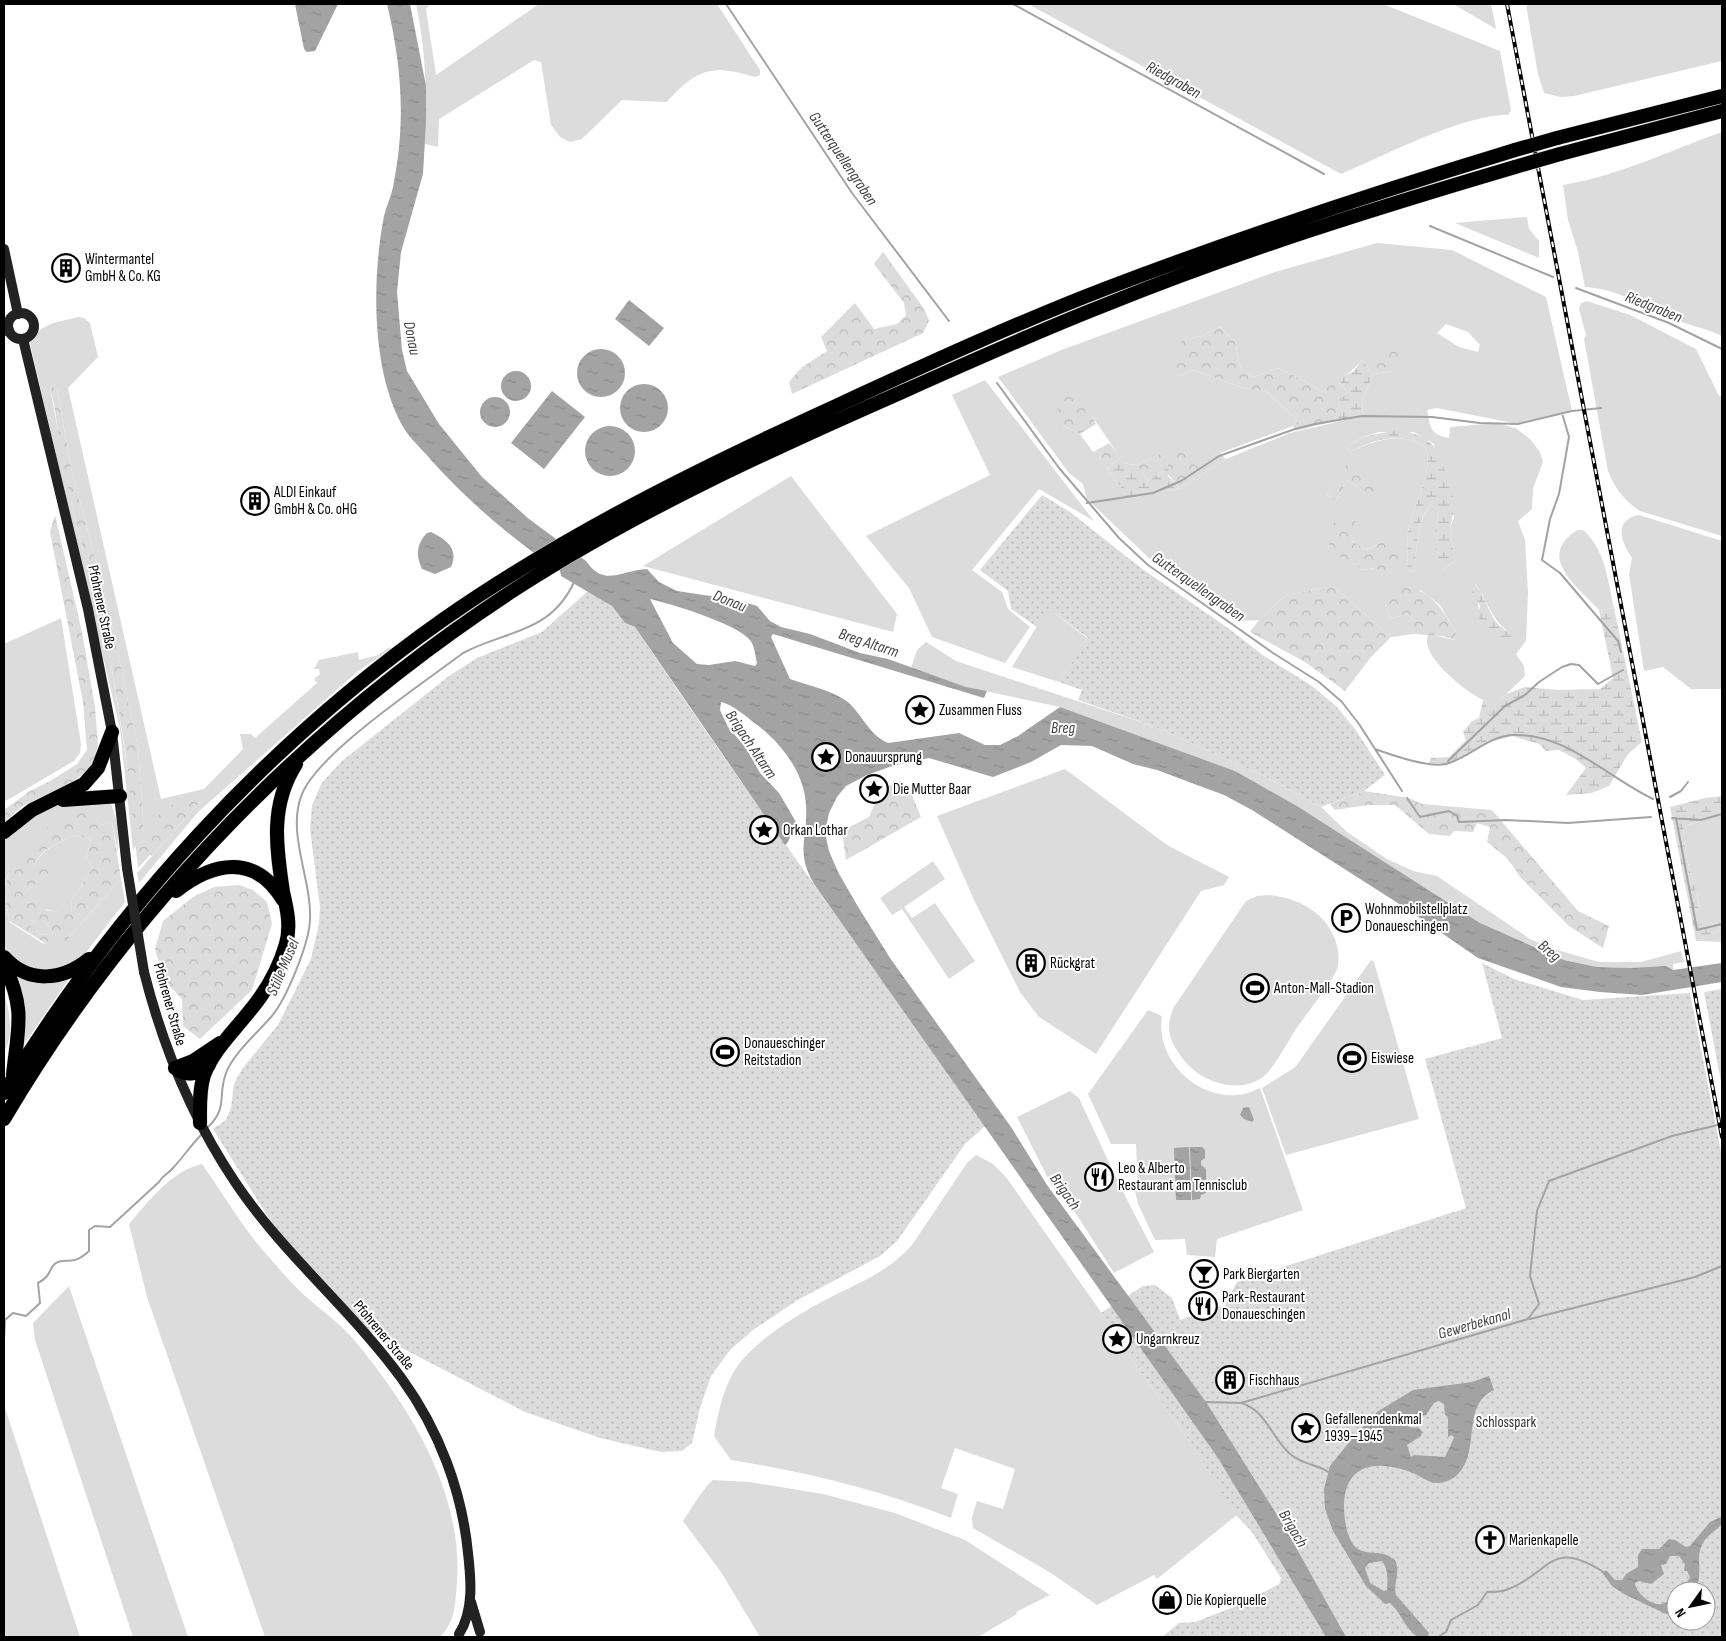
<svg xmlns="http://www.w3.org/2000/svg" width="1726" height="1641" font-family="'Sofia Sans Condensed',sans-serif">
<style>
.grass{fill:#dcdcdc;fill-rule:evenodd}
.forest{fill:url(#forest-crowns);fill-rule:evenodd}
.wetland{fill:url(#wetland-marsh)}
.park{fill:url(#park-dots);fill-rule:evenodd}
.water{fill:url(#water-ripples);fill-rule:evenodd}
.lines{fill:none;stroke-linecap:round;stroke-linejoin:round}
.stream{stroke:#a3a3a3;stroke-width:2}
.trunk-casing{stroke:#dbdbdb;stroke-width:15}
.tertiary{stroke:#555;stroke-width:10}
.secondary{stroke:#222;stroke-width:10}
.trunk{stroke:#000;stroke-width:14}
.rail-casing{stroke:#000;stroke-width:4}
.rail{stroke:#fff;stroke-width:2;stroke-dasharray:5.5;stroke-linecap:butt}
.trunk-bridge-casing{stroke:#dbdbdb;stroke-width:15;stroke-linecap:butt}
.secondary-bridge{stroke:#222;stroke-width:10}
.trunk-bridge{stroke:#000;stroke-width:14}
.labels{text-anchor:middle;stroke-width:4;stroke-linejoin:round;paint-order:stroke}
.poi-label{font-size:15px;fill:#000;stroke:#fff;text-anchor:start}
.street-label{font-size:15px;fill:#000;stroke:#fff}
.park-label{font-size:15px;fill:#333;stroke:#fff}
.water-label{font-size:16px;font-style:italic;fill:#444;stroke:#fff}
</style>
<defs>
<pattern id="forest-crowns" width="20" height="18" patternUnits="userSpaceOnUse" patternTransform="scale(1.25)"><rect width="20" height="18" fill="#dcdcdc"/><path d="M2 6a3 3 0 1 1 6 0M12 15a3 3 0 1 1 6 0" fill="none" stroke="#bbb"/></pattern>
<pattern id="wetland-marsh" width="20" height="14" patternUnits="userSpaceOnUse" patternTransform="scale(1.25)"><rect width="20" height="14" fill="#dcdcdc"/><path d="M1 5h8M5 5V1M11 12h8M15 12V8" fill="none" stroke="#bbb"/></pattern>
<pattern id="park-dots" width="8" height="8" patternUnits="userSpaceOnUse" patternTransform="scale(1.25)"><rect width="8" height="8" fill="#dcdcdc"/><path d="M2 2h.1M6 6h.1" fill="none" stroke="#bbb" stroke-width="1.8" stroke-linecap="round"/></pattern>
<pattern id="water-ripples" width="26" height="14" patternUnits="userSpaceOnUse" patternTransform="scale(1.25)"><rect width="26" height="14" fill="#a3a3a3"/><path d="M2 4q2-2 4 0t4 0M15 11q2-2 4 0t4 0" fill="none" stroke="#8b8b8b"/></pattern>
</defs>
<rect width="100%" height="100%" fill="#fff"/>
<path class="grass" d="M416,4h14l-4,5 10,66 103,-71h178l43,66v5l-5,2c-41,-13 -59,-9 -88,25l-45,-2 -40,39 -12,3 -10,-5 -9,-12 -10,-63 -7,-2 -95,59 -1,28 -13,-3c2,-47 1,-94 -9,-140z
M1028,4h355l117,47 11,59 -3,5c-44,-1 -125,41 -167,59z
M1453,4h38l5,25z
M1526,4h196v57l-148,35 -14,1 -16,-4 -6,-19z
M1722,132v204c-16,-8 -34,-11 -51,-18 -27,-12 -56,-30 -86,-31l-7,-35 -10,-32 -5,-35c55,-9 108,-35 159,-53z
M1527,217l2,12 10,12v17l-84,-35z
M1377,243l75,7 94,47 26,114 -54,13 -81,-16 -10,2c4,18 2,24 22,28l1,-11 48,-4 19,6 13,10 10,13 3,10 -10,26 -1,21 -14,12 7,19 3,53 -2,48 -10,13 8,12 1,10 -26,25c-5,0 -11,1 -16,-1 -16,-7 -67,-47 -54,-66l25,6 2,-8 -16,-27 -20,-15 -35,10 5,19 17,-5 6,4 -10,8 11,8 -23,3 -58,-51 -47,9 -27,25 -18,1 -45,-33 -23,-12 -20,-14 -66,-63 -4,-15 -14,-11 -71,-96 66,-28 211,-77zM1446,324l22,8 12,13 -2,7 -19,-5 -22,-14zM1220,327l15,15 6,28 12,7 25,-9 30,15 13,9c14,-11 30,-18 41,-32l32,11 -21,3 -10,25 -1,17 -72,17 -64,26 -46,29 -54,11 -2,-7 -25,-34 5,-12 -11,6 -13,-18 -17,-8 29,-10 32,47 12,2 26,-12 33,13 25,-13 73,-27 5,-5 -31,-29 -24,-4 -50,-18 -14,6 3,-36 20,-4zM1379,432h35l20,12 20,74 -4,10 5,33 -13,9 -6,-30 -1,-16 4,-9 -1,-5 -7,-5c-17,20 -13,43 -17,67l-7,-2c1,-14 -1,-30 2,-43 6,-27 24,-53 17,-80 -25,-16 -51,-7 -76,5l-4,-5 17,-10zM1346,466l26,31 -25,-17 -11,21 -9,-6zM1344,514l18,12 -11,14 16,10 14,-8 -6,26 -12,2 -12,-8zM1475,583c14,21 17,40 40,53l-32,-9c-5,-14 -5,-28 -8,-44z
M1587,301l43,14 66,34 23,47h3v140l-82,-25c-15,-10 -25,-22 -32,-40l-24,-132 2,-4 -7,-26 2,-6z
M78,317l6,1 6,5 8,34 -30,31 93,411 43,-10 39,-40 -3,-15h11l4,4 62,-55 -3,-4 6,-5 -1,-5h-5l5,-9 39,-8 1,8 19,-5 12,-8 1,2 -33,22 -160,141 -59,71 -2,-10 64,-72 -3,-6 -54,40 -6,-88 -32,-149 -34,-126 -15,-82 -8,-7 25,132 35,136 23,147 5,45 -4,7 -13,-121 -90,-386c11,-21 26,-20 48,-26z
M985,380l109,141 -55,-32 -67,81 30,22 6,17 22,18 -25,36 -73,-26 -23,-49 -43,-52 124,-61 -38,-80z
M791,476l106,138 -4,18 -250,-66z
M1639,515l83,26v148h-31l-28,-22 -19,4 -15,-97 3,-16c-11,-16 -19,-38 7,-43z
M1577,530h6c22,18 25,52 31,78l-15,2c-23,-25 -63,-53 -22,-80z
M1048,608l40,31 -29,43 -47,-15z
M61,618l20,126 -1,9 -6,8 -70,41v-158z
M926,642l30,19 200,66 108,49 57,31 26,25 40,27 26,12 24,5 93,63 27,11 42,12h42l40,-11 3,11 -11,2v6l-76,-3 -33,-7 -84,-37 -183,-117 -62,-35 -175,-64 -94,-20 -55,-19 6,-18z
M1065,769l102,76 62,32 -5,8 -23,6 -105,163 -57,-37 -19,-25 -46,-92 -37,-84z
M60,802l51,1 7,23v27l-6,-31 -11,3 -5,-6 -87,52 -5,15v-45l22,-23z
M1722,815v106l-18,7c-12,-16 -2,-21 -7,-33 -6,-21 -15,-47 -13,-69z
M76,835l15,4 -5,20 7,9 -21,31 -1,16 -48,-11 1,-11 24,-19 -14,-7c7,-18 25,-25 42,-32z
M933,861l12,18 -41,28 8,11 23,-15 40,58 -26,18 -47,-70 -10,6 -12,-17z
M121,879l4,23 -48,62 -37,10 -33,-19 -3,-5v-60l5,32 33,21 20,2z
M1269,895c28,3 55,16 66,44 3,9 5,20 2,30 -6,15 -31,45 -41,60 -8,12 -22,39 -32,47 -24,20 -64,6 -81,-17 -13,-18 -19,-30 -9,-52l72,-106 11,-5z
M34,920h10l9,13 -4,2 -8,-1 -10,-8z
M1722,929v13l-20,-1 1,-4z
M1371,960l3,2 45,157 -133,36 -24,-67 32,-20 5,-6z
M11,969l60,7 -48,70z
M4,995c7,17 9,41 0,58z
M1148,1010l14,6c-7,42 33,83 76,79 7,0 15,-4 22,-7l43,122 -86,29 -2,18 -28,-2 -2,-16 -30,1 -17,-36 -3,-13h3l-2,-47h-25l-23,-50z
M1070,1091l9,7 39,84 36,70 -40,21 -50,-78 -12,-9 -35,-69z
M976,1155l17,9 13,13 104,148 1,18 13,5 64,91 49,76 -80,64 -3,-4 -57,30 -46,-32 -78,-45 -1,-11 5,-16 26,8 12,-40 -60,-21 -14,40 17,6 -7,24c-71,-28 -144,-46 -220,-58l-17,-24c4,-22 8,-43 19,-63 17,-30 65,-59 96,-75 30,-15 60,-27 83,-53l55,-82z
M202,1164c20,28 37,58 59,84 14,16 28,33 43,47 17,15 37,29 51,46 55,67 108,150 102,241 -2,21 -1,39 -17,55h-175l-118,-340 -18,-73c19,-22 43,-54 73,-60z
M69,1286l119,351h-55l-98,-297 -2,-17z
M4,1405l76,232h-76z
M713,1480l36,2 74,12 72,19 70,27 85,55 -34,17 1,2 -39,23h-218l-39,-65 -38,-51c6,-9 24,-38 30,-41z"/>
<path class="forest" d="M883,252l42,58 4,11 -6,12 -131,61 -3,-12 12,-14 26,-17 -6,-14 34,-34 19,26 23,-5 9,-9 -2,-12 -30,-39z
M1220,327l15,15 6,28 12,7 25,-9 30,15 13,9 17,-14 9,15 -8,9 -4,19 -40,10 -2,-5 5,-5 -31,-29 -24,-4 -50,-18 -14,6c-9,-13 -5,-23 3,-36l20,-4z
M1396,350l6,8 -8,13 -21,3 -11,-14z
M48,382l9,8 15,82 34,126 32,149 6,87 21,-26 33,-14 3,7 -49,55 -2,-1 -12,13 -12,-112 -17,-105 -35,-136 -13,-63 -7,-49z
M1063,391l29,25 4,8 -16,10 -16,-8 -7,-19z
M1363,437v9l-13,6 -4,-5z
M1109,443l12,14 -14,12 -8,-11 5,-12z
M1184,447l11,19 25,-13 6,6 -46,29 -15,-17 -17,10 -12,-16 26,-12z
M1346,465l26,10 7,13 -7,9 -25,-17 -11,21 -9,-6z
M1345,514l17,12 -10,15 15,9 22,-12c13,14 11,19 7,37l-21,-7 -12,2 -12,-8 -20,-9 -3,-17 8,-18z
M55,515l27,117 13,75 3,37 -3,14 -9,14 -17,12 -45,21 -20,17v-12l26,-19 20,-10 27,-17 10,-14 -4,-48 -33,-170z
M1397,581c34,12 42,22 59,51l-1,8 -13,-4 -28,-2 -12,-8 11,-8 -6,-4 -17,5 -5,-19z
M1333,586l58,51 -20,20 -26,34 -40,-29 -55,-30 9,-12 27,-25z
M895,782l14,6 12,29 -75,43 -4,-29 27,-14 11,-24z
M1364,791l45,7 13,6 70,6 86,101 31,15 -6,22 -34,-22 -48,-48 -13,-19 -21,-17 3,-15 -13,-4 -4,9 -19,-1 -4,5 -21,-2 -34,-29h-27l-33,5 -5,-6z
M82,813l14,6 5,6 11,-3 9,57 -59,66 -10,2 -43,-26 -5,-31 5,-19 41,-46zM76,835l15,4 -5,20 7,9 -21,31 -1,15 -25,-4 -7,-12 -15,5v-10l24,-19 3,-9 -17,2c5,-17 26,-26 42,-32zM34,920h10l9,13 -4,2 -8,-1 -10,-8z
M239,885l14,5 14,12 5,22 -20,66 -52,49 -17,-13 -1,-27 -18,-19 -9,-31 8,-28 30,-24 21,-10z"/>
<path class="wetland" d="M1362,360l11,14 -10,25 -1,17 -27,5 4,-19 8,-9 -9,-15 15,-6z
M1401,429l24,9 13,12 17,54 -5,24 5,33 -13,9 -4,-1 -3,-9v-36l4,-9 -1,-5 -7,-5c-17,19 -13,44 -17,67l-7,-2c1,-13 -1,-30 2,-43 6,-27 24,-53 17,-80 -19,-12 -42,-11 -63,-1v-9z
M1121,457l3,6 12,2 12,16 17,-10 -4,-9 7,-4v18l12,12 -54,11 -2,-7 -17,-23z
M1468,578c14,10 17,26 26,41 5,8 14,13 22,17l-18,4c-12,-8 -23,-18 -18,-34l-15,-27z
M1614,608l28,134 -14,12 -19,32 -17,7 -26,2 20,-27 -10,-9 -17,-9 -13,1 -7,-7 -27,-8 -25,7 -41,21 -17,-1 2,-5 18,-1 17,-17 -3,-8 9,-11 7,-3 4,-18 16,1 7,-7 19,-7 33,3 42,-1 13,-11 -14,-68z
M1722,796v19l-38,11c-2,22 7,48 13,69 5,12 -5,18 8,33l17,-7v8l-19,8 -1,4h-6l-26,-134 35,-9z"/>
<path class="park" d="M1042,495l28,17 71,56 87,60 36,28 48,30 24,20 19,23 30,46 -21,16 -43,16 -57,-31 -108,-49 -78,-27 4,-10 -23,-8 29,-44 -39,-29 -12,18 -26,-18 -3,-18 -28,-21z
M588,591l24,15 13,17 10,4c113,169 234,332 350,499l-20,18 -68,97 -17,15 -84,45 -43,29 -23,20 -19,26 -11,32 -8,35 -10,8 -21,1 -61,-14 -75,-26 -154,-80 -83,-89 -21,-28 -54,-86 13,-9 5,-12 3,-24 8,-15 36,-44 33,-66 8,-35 1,-17 -10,-78 2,-23 9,-22 21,-23 107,-85 28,-18 65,-26z
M1482,963l32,16 69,21 107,-7 32,164v480h-560l17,-14 16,-1 44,-17 40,-21 2,-6 -29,-46 -16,-17 -48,-76 -64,-91 -13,-5 -1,-18 -9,-12 42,-27 12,-1 17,13 8,22 45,-15 12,-23 229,-74 -41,-149 77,-21zM1676,1591h30v30h-30z
M1722,989v98l-18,-95z"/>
<path class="water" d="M295,4h43l-23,47 -8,1 -3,-3z
M387,4h23l16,82v37l-3,51 -22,78 -4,40 5,58 5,21 32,53 43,53 47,42 57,42c19,27 35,9 61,8l12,13 18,9 60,9 20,6 13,15 11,6 29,7 50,19 28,6 78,28 21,4 -3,7 -211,-64 -2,3 19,42c17,6 40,11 55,21 17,12 23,35 43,43l71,-10 26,12h15l18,-9 42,-29 175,64 62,35 183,117 84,37 33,7 34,1 35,-2 7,4 49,-7v19l-80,13 -42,-3 -39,-5 -83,-29 -74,-51 -152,-97 -28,-15 -67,-25 -24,-6 -41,-18 -31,-1 -30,17 -38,15 -64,-19 -34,7 -28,10 -21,11 -9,11 -8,16 -4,20 4,18 9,21 19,33 33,53 121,169 36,58 159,217 78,124 62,111h-20l-108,-179 -404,-574c-19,-33 -6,-44 -8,-78 -1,-33 -25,-63 -50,-82 -11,-8 -22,-19 -35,-22l-1,8 8,17 18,21 14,25 19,20 17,29 -8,20 -3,3 -150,-218 -10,-4 -13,-17 -51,-30 -1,-5c-48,-32 -91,-69 -129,-111 -9,-11 -22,-22 -29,-35 -31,-57 -30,-147 -18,-209 2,-9 7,-19 9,-29 13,-64 9,-120 -6,-183zM650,599c22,5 83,24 98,39 7,6 7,17 9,25l-2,3 -20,-5 -26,4 -12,-1 -24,-21z
M629,300l35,28 -15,18 -34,-27z
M577 373a24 24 0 1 1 48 0a24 24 0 1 1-48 0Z
M501 386a15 15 0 1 1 30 0a15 15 0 1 1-30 0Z
M620 408a24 24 0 1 1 48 0a24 24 0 1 1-48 0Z
M552,391l33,26 -41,52 -33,-26z
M480 412a15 15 0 1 1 30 0a15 15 0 1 1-30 0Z
M585 451a25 25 0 1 1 50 0a25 25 0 1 1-50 0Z
M431,532c16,8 28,17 20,35l-16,7 -13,-5c-6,-13 -6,-25 5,-36z
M1249,1107l5,13 -2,2 -8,-3 -4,-4 3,-7z
M1189,1147l2,53h-15l-2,-52z
M1190,1147h12l3,3v8l-4,3v4l5,4v24l-5,2 -1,4 -8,1z
M1489,1376l5,14c-34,15 -12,64 -38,86 -5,4 -12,7 -18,7 -11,0 -18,-8 -28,-11 -32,-12 -65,-9 -66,33 0,13 3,43 19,46 13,4 19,-1 32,9 6,13 -2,22 1,35l33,38 -1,4h-10c-14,-9 -15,-22 -28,-34l-5,1 -19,-18 -33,-55 -8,-22 -1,-20 6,-23 24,-30 23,-24 36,-22 59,-8zM1439,1401l5,3 1,11 3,2v20l4,-2 2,3 -9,19 -31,-2 -3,2 -4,-12 14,-9 1,-4 -3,-4 -10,-1 -3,-5 4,-7 5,-1 6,2 5,-1 8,-12zM1382,1561c6,7 6,19 5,29l-3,1 -14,-8 -5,-15 4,-5z
M1721,1517v8c-6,6 -16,12 -19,20 -7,13 2,28 -7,46h-13l8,-14 -3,-6h-3l1,-7 -6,-8h-9l-4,8 -5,1 3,9 -13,10 -12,-3 -4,2c1,10 16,23 27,21 4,-1 9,-6 14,-8v15l-10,3 -42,-20 -12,-8 -11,-15h6l8,9h7l4,-6 12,-7v-12l4,-6h17l10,-10 6,1 11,7 4,-1 20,-24z"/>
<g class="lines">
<path class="stream" d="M726,4l126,189 97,128
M1013,4l311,170
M1430,226l123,51
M1576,288l93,35 53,26
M997,383l62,85 60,70 29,27 125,88 46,29 23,20 17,22 43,67
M1562,413l7,24 -10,57 -9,25 -8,41 18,13 58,68 3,11
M1087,503l66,-10 28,-12 38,-25 76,-27 20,-5 47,-8 70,1 48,6 38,1 54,-13 29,-3
M1375,749c17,6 53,19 71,15 23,-6 42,-28 67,-29 54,-2 95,43 140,64
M1448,761l57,-55 20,-11 14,-13 23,-15 9,-3 8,1 19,19 25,-14
M1670,797l11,-6 7,-9
M1407,798l13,19 29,-6 8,5 2,6 47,-2 62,3 83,-6
M1672,818l29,2 21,-6
M1676,818l21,112 25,-6
M207,1128c22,-21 10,-31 19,-55 7,-19 31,-40 45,-56 15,-17 38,-73 39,-97 2,-41 -24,-87 -8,-126 17,-42 123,-112 161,-141 44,-23 89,-20 112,-73
M1530,1319l165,-42 27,-11
M4,1341l1,-21 8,-7 13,3 14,-13 -2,-20c15,-8 10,-15 18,-20 10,-6 16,4 33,-12v-21l6,-4 15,1 49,-45c4,-7 9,-8 14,-14 11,-12 18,-23 29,-34
M1206,1402l35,1 287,-84 11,-15 -9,-28 7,-65 12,-30 123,-45 50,-12
M1242,1403c25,9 29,34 48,51 13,11 30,11 38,18
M1438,1637l8,-5 5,-12 27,-15 9,-13c6,0 14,0 19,-2 45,-16 42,-52 96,-19"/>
<defs>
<path id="trunk" d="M1557,138l165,-42
M1560,154l162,-43
M63,800l57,-4
M4,832l28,-22 52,-26 14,-16 14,-36
M176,891c37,-29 79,-38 107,9
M4,957c24,27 58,24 85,2
M4,964c22,46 14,63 9,111
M175,1068l18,-7 27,-18
M175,1068c13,10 22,5 34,-3
M4,1093c111,-184 264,-350 440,-474 122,-85 258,-152 394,-214 89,-41 178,-82 269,-117 134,-51 270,-96 408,-138
M4,1119c126,-214 305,-396 513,-531 121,-78 253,-138 385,-196 67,-30 134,-60 203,-87 133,-54 271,-97 410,-138
M200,1123c0,-16 -1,-33 4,-48 9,-24 29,-43 44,-62 17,-20 31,-44 38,-69 5,-18 1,-35 -3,-52 -7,-46 -13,-87 13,-128"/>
</defs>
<use href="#trunk" class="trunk-casing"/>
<path class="tertiary" d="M4,331l5,-1"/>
<path class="secondary" d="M4,249l14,65
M8 326a13 13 0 1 1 26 0a13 13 0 1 1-26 0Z
M23,339l65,270 24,123 15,136
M144,972c19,75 48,146 91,210 48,72 116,127 167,197 37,51 60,112 66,174 3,26 6,58 -9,81
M471,1602l9,30"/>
<use href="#trunk" class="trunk"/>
<defs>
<path id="rail" d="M1507,4l215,1133"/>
</defs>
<use href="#rail" class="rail-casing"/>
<use href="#rail" class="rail"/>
<defs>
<path id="trunk-bridge" d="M1515,150l42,-12
M1515,167l45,-13"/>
</defs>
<use href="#trunk-bridge" class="trunk-bridge-casing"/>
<path class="secondary-bridge" d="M127,868l17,104"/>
<use href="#trunk-bridge" class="trunk-bridge"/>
</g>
<defs>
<symbol id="building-ring" viewBox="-11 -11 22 22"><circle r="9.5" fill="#fff" stroke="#000" stroke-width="1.5"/><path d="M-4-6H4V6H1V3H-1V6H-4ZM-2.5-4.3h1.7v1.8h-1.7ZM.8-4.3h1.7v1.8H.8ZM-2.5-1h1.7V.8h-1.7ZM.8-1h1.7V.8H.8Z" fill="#000"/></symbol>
<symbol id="sight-ring" viewBox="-11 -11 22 22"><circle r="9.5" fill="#fff" stroke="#000" stroke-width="1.5"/><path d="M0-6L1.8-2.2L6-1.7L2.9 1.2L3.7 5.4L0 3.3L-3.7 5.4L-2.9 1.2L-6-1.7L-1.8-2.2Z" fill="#000"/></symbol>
<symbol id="parking-ring" viewBox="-11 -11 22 22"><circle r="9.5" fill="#fff" stroke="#000" stroke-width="1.5"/><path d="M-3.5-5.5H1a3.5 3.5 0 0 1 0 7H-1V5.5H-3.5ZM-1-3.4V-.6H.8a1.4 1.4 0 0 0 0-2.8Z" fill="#000"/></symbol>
<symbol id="stadium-ring" viewBox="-11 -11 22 22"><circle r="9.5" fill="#fff" stroke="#000" stroke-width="1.5"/><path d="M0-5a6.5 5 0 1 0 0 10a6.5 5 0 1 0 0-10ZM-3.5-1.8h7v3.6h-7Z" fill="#000"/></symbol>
<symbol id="restaurant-ring" viewBox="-11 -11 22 22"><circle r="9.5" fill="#fff" stroke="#000" stroke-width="1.5"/><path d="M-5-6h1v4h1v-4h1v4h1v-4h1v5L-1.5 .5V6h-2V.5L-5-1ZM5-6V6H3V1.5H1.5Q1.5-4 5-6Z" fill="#000"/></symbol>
<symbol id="bar-ring" viewBox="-11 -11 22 22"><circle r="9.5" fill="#fff" stroke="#000" stroke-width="1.5"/><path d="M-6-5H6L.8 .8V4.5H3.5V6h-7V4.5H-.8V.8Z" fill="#000"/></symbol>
<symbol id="church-ring" viewBox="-11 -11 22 22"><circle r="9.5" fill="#fff" stroke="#000" stroke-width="1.5"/><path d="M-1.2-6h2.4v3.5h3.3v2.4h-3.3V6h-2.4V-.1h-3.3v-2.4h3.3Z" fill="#000"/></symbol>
<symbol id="shop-ring" viewBox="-11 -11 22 22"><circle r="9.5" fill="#fff" stroke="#000" stroke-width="1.5"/><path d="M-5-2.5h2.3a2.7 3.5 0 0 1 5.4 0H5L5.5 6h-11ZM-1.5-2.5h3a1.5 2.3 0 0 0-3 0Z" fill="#000"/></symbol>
</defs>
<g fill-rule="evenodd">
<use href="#building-ring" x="50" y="252" width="32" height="32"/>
<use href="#building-ring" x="239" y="485" width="32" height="32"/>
<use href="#sight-ring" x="904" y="694" width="32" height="32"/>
<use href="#sight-ring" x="810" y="741" width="32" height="32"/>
<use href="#sight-ring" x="858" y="773" width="32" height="32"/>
<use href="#sight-ring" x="748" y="814" width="32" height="32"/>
<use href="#parking-ring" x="1330" y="902" width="32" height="32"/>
<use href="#building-ring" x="1015" y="947" width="32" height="32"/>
<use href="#stadium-ring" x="1239" y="972" width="32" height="32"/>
<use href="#stadium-ring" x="709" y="1036" width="32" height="32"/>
<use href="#stadium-ring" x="1336" y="1042" width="32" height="32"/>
<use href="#restaurant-ring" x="1083" y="1161" width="32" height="32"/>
<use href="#bar-ring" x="1188" y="1258" width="32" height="32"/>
<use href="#restaurant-ring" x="1187" y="1290" width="32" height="32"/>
<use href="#sight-ring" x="1101" y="1323" width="32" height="32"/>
<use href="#building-ring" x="1214" y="1364" width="32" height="32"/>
<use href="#sight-ring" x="1290" y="1412" width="32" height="32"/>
<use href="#church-ring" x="1474" y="1524" width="32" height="32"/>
<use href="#shop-ring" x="1151" y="1584" width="32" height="32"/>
</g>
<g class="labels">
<g class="poi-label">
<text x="85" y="264">Wintermantel<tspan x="85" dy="17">GmbH &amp; Co. KG</tspan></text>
<text x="274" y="497">ALDI Einkauf<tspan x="274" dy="17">GmbH &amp; Co. oHG</tspan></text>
<text x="939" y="715">Zusammen Fluss</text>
<text x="845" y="762">Donauursprung</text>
<text x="893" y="794">Die Mutter Baar</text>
<text x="783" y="835">Orkan Lothar</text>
<text x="1365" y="914">Wohnmobilstellplatz<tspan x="1365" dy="17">Donaueschingen</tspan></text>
<text x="1050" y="968">Rückgrat</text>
<text x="1274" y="993">Anton-Mall-Stadion</text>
<text x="744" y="1048">Donaueschinger<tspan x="744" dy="17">Reitstadion</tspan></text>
<text x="1371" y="1063">Eiswiese</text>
<text x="1118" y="1173">Leo &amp; Alberto<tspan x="1118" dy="17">Restaurant am Tennisclub</tspan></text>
<text x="1223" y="1279">Park Biergarten</text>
<text x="1222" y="1302">Park-Restaurant<tspan x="1222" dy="17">Donaueschingen</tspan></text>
<text x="1136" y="1344">Ungarnkreuz</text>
<text x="1249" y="1385">Fischhaus</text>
<text x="1325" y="1424">Gefallenendenkmal<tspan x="1325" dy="17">1939–1945</tspan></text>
<text x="1509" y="1545">Marienkapelle</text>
<text x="1186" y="1605">Die Kopierquelle</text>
</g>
<g class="street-label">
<text transform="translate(102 607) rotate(78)" y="5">Pfohrener Straße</text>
<text transform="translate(170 1004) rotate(74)" y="5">Pfohrener Straße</text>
<text transform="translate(384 1335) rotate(50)" y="5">Pfohrener Straße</text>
</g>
<g class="park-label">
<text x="1506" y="1427">Schlosspark</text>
</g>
<g class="water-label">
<text transform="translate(1174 79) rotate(29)" y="6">Riedgraben</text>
<text transform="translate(844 158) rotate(56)" y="6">Gutterquellengraben</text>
<text transform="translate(1654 306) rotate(22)" y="6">Riedgraben</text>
<text transform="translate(413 338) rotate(79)" y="6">Donau</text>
<text transform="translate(1199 586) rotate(35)" y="6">Gutterquellengraben</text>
<text transform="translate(730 600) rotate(22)" y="6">Donau</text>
<text transform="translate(869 642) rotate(18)" y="6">Breg Altarm</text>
<text x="1063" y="733">Breg</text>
<text transform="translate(752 744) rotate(56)" y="6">Brigach Altarm</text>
<text transform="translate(1550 950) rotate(40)" y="6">Breg</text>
<text transform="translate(282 967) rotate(-67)" y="6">Stille Musel</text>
<text transform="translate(1066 1191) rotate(55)" y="6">Brigach</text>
<text transform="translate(1474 1323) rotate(-16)" y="6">Gewerbekanal</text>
<text transform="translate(1294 1528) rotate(59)" y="6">Brigach</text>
</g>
</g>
<rect width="1726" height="1641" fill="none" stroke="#000000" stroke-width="10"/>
<g transform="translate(1691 1606) rotate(237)"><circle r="24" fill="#ffffff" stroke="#999999"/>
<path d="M0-4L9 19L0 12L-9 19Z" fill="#000000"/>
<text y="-8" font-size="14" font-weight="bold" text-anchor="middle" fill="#000000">N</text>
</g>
</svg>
